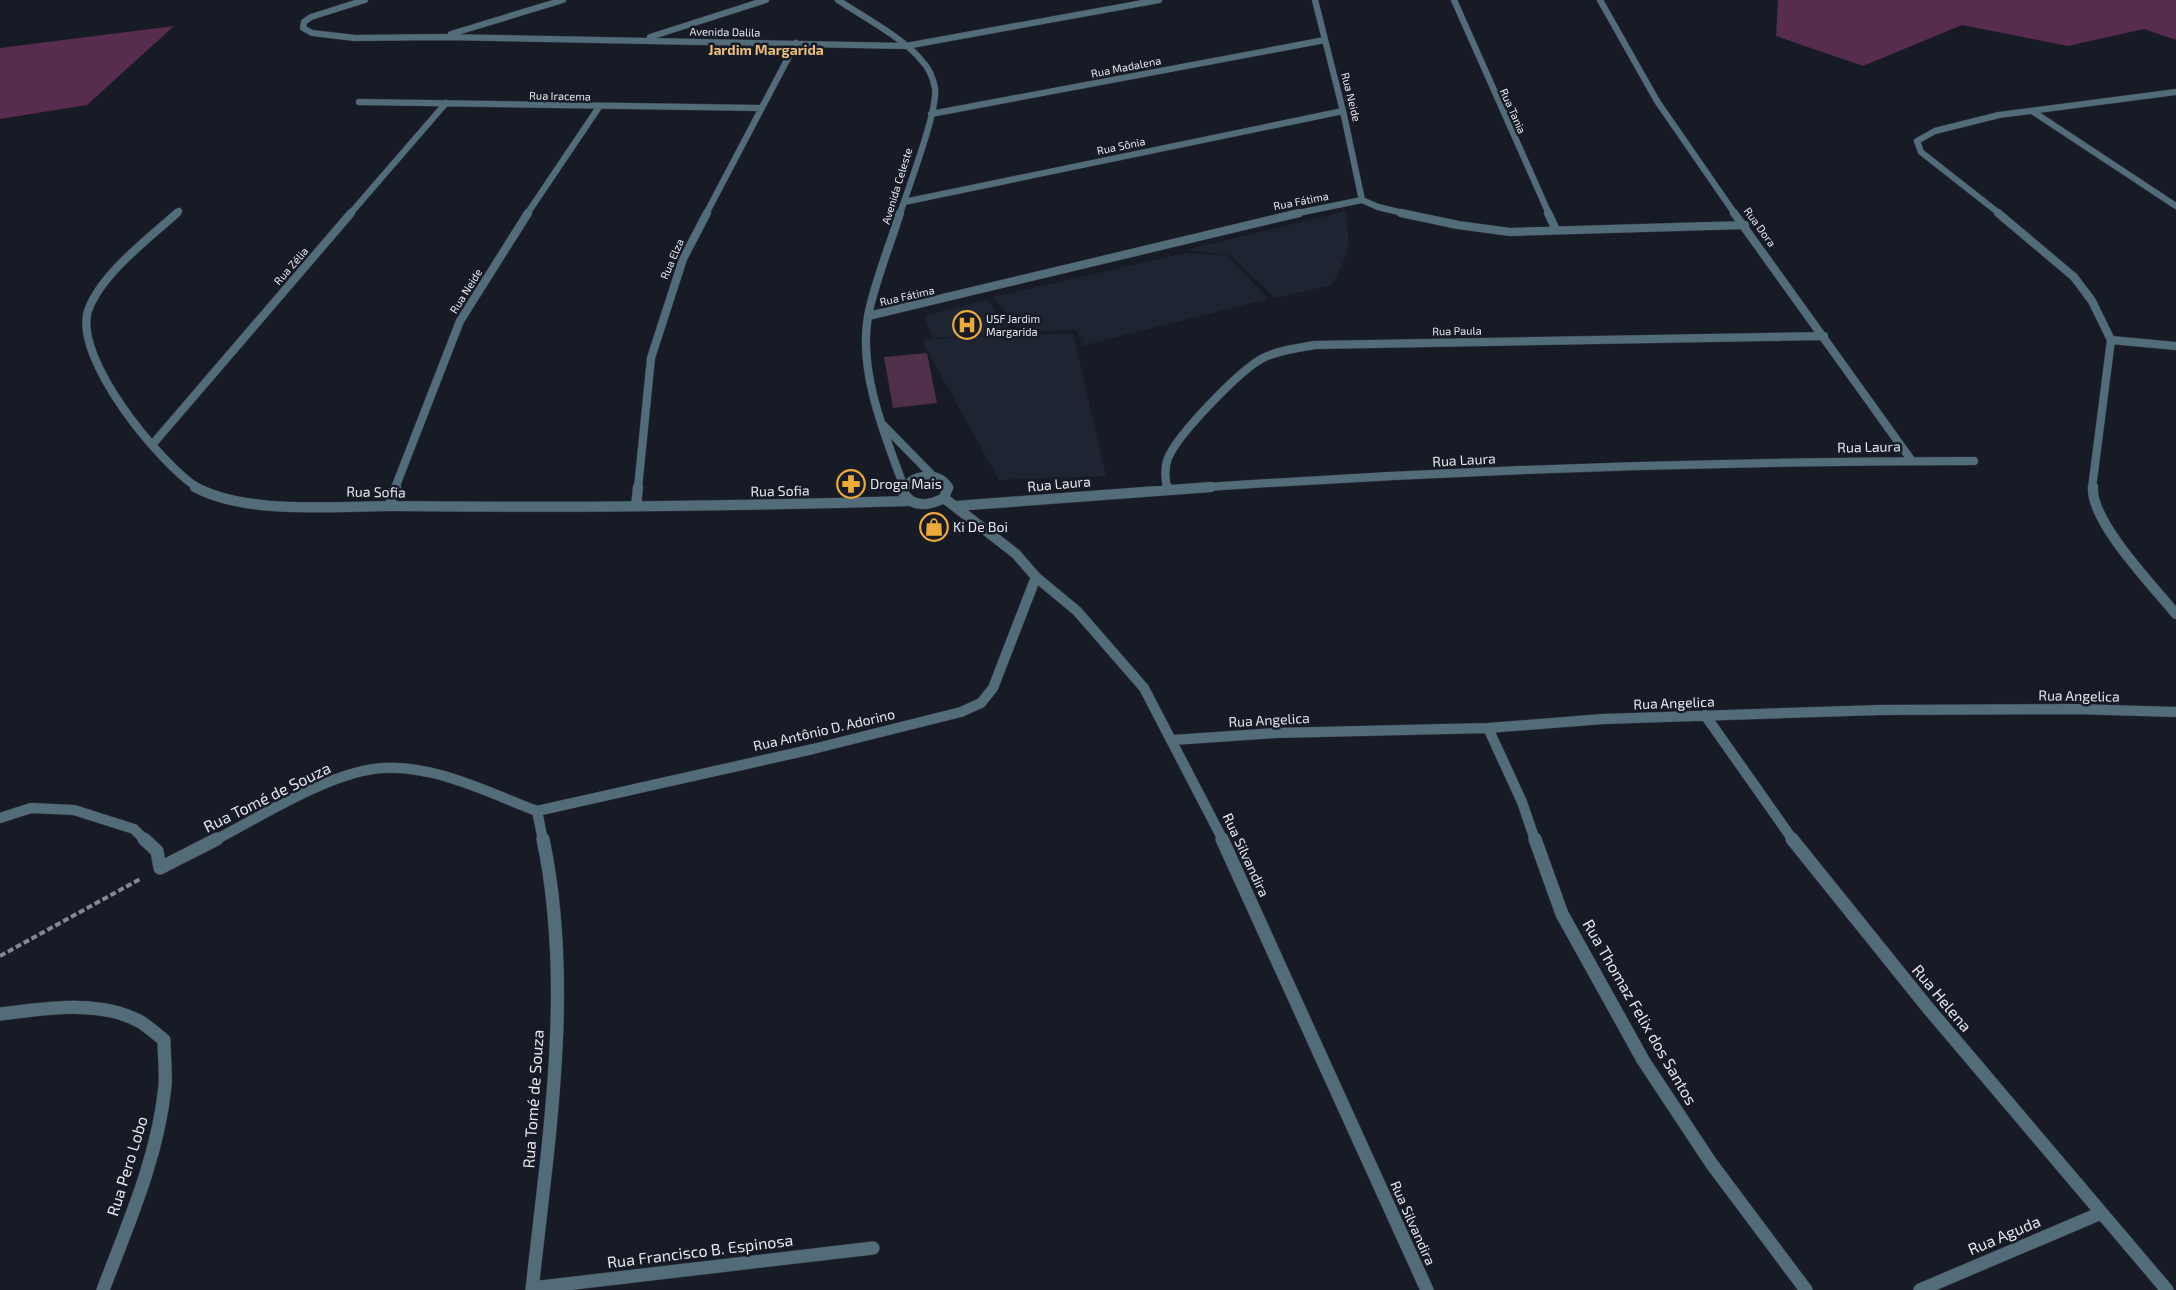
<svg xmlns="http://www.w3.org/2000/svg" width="2176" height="1290" font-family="'Exo 2',sans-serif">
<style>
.built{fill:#1d2432}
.green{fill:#502f4a}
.forest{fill:#572c4f}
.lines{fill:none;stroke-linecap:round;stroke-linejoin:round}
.minor-far3-casing{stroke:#333741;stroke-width:7}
.minor-far2-casing{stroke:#333741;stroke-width:9}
.minor-far1-casing{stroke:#333741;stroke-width:11}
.minor-casing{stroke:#333741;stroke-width:14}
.path{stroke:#848890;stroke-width:4;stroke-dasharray:6 3;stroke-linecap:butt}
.minor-far3{stroke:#526c79;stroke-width:6}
.minor-far2{stroke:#526c79;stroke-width:8}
.minor-far1{stroke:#526c79;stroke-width:10}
.minor{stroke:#526c79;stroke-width:13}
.labels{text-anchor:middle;stroke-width:5;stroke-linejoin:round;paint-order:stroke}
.far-street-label{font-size:11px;fill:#e3e6ed;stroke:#161b25}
.far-poi-label{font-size:11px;fill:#e3e6ed;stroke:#161b25;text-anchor:start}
.far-quarter-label{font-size:14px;font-weight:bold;fill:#eabd79;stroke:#161b25}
.street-label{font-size:14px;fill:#e3e6ed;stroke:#161b25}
.poi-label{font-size:14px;fill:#e3e6ed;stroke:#161b25;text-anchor:start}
.near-street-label{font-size:16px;fill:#e3e6ed;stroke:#161b25}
</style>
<rect width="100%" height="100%" fill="#161b25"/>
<path class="built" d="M1346,211l3,31 -4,16 -13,27 -57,13 -45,-43 -44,-5z
M1185,253l42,2 41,44 -186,47 -5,-16 -58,2 -6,-11 -20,-24z
M987,299l26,34 -80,5 -9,-22z
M1073,333l33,143 -107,4 -76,-137 2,-4z"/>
<path class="green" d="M927,353l10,50 -44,5 -9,-51z"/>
<path class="forest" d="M1778,0h398v40l-32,-11 -76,17 -106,-21 -99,41 -87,-30z
M174,26l-87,79 -87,14v-71z"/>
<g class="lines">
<defs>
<path id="minor-far3" d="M365,0l-54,17 -7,5 -1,6 9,5 43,5 87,-1 464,9 253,-46
M838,0c24,16 67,39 84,61 7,7 11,17 13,27 3,23 -27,100 -35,126
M1315,0l28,111 19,89
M1454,0l95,214
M1600,0l57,101 78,113
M451,34l112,-34
M650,37l116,-37
M359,102l401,6
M2032,111l144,95
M931,114l394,-74
M904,202l439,-91
M175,214l4,-3
M350,214l96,-111
M527,214l72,-107
M706,214l90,-171
M1293,214l69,-14 16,7 29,7
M2000,214l-79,-62 -4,-11 18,-10 64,-16 177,-23"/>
<path id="minor-far2" d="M177,213c-28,25 -77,62 -89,98 -15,47 72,153 110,177
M900,213c-10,32 -26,71 -32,103 -10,55 17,120 36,171
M1401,213l57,12 52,7 235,-7
M1548,213l8,17
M1734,213l178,248
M1998,213l76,64 18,24 19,39 -19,148
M868,316l431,-103
M2111,340l65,6
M882,424l51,52
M152,445l199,-232
M395,488l65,-167 68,-108
M638,488l13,-130 32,-99 24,-46
M905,488c7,-16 37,-17 44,0
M1167,488c-2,-10 -3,-20 1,-30 10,-24 72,-88 95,-100 16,-8 35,-10 52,-13l509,-9
M1194,488c259,-18 520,-27 780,-27"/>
<path id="minor-far1" d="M195,487c51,28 140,19 197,19 173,2 345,0 517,-5
M905,487l-2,5c9,16 26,14 41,6l4,-11
M1167,487v2
M2093,487c-3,34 61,100 83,127
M944,498l72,56 20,23 41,34 67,77 79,152
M389,506l7,-19
M636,506l2,-19
M956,506l255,-19
M1705,715l88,125
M1488,728l34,74 13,38
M1173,740l103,-7 212,-5 115,-9 277,-9 194,-1 102,3
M537,811l276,-62 148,-37 20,-9 12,-15 43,-111
M537,811l6,29
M0,818l31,-10 43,2 60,19 11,11
M215,840c47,-24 116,-69 168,-72 53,-3 106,25 154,43"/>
<path id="minor" d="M144,839l13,12 3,17 57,-29
M1222,839l205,451
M1535,839l27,75 81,146 68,103 95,127
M1792,839l136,169 239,282
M0,1014c44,-5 98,-15 139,7 9,5 17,13 25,19 0,15 2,31 1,46 -7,71 -37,138 -62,204
M532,1288l341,-40
M532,1290c16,-149 42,-303 11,-451
M1920,1290l181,-77"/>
</defs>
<use href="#minor-far3" class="minor-far3-casing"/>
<use href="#minor-far2" class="minor-far2-casing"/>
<use href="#minor-far1" class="minor-far1-casing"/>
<use href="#minor" class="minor-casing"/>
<path class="path" d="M0,956l142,-78"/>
<use href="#minor-far3" class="minor-far3"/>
<use href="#minor-far2" class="minor-far2"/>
<use href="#minor-far1" class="minor-far1"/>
<use href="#minor" class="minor"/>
</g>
<defs>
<symbol id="hospital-ring" viewBox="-11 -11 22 22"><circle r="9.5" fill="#161b25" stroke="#ebaa39" stroke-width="1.5"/><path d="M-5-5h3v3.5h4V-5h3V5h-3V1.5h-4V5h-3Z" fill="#ebaa39"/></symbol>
<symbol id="pharmacy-ring" viewBox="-11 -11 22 22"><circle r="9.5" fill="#161b25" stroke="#ebaa39" stroke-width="1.5"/><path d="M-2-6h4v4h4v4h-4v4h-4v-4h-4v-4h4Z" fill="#ebaa39"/></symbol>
<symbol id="shop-ring" viewBox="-11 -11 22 22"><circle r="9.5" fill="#161b25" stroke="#ebaa39" stroke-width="1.5"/><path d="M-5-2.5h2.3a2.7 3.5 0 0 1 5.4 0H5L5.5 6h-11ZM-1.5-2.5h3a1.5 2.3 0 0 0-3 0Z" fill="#ebaa39"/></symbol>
</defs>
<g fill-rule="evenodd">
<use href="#hospital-ring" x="951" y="309" width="32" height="32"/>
<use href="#pharmacy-ring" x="835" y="468" width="32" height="32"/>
<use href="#shop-ring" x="918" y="511" width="32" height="32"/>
</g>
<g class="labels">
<g class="far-street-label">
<text transform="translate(725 32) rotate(1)" y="4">Avenida Dalila</text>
<text transform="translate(1126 67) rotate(-11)" y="4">Rua Madalena</text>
<text transform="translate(560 96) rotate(1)" y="4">Rua Iracema</text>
<text transform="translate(1351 97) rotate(76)" y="4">Rua Neide</text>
<text transform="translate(1513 111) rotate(66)" y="4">Rua Tania</text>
<text transform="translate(1121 146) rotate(-12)" y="4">Rua Sônia</text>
<text transform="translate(897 186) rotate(-73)" y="4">Avenida Celeste</text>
<text transform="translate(1301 201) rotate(-11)" y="4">Rua Fátima</text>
<text transform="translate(1760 227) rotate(54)" y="4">Rua Dora</text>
<text transform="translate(672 259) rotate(-67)" y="4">Rua Elza</text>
<text transform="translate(291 266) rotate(-49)" y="4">Rua Zélia</text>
<text transform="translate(466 291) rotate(-58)" y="4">Rua Neide</text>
<text transform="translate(907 296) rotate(-13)" y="4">Rua Fátima</text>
<text transform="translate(1457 331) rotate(-1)" y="4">Rua Paula</text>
</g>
<g class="far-poi-label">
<text x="986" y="323">USF Jardim<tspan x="986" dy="13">Margarida</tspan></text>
</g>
<g class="far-quarter-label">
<text x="766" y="55">Jardim Margarida</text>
</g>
<g class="street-label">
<text transform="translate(1869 447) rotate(-1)" y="5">Rua Laura</text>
<text transform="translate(1464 460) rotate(-3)" y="5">Rua Laura</text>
<text transform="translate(1059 484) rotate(-5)" y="5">Rua Laura</text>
<text transform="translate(780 491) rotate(-1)" y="5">Rua Sofia</text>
<text transform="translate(376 492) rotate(1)" y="5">Rua Sofia</text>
<text transform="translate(2079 696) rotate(1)" y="5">Rua Angelica</text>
<text transform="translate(1674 703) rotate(-2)" y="5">Rua Angelica</text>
<text transform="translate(1269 720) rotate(-3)" y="5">Rua Angelica</text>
<text transform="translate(824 730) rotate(-13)" y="5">Rua Antônio D. Adorino</text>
<text transform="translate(1246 855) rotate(65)" y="5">Rua Silvandira</text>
<text transform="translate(1413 1223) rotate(66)" y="5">Rua Silvandira</text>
</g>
<g class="poi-label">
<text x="870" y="489">Droga Mais</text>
<text x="953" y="532">Ki De Boi</text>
</g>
<g class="near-street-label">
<text transform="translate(267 797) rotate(-26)" y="6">Rua Tomé de Souza</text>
<text transform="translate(1942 998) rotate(50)" y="6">Rua Helena</text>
<text transform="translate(1640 1012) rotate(60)" y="6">Rua Thomaz Felix dos Santos</text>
<text transform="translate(533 1099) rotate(-86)" y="6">Rua Tomé de Souza</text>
<text transform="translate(127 1166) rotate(-73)" y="6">Rua Pero Lobo</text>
<text transform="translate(2004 1235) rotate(-23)" y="6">Rua Aguda</text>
<text transform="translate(700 1251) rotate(-7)" y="6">Rua Francisco B. Espinosa</text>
</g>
</g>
</svg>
